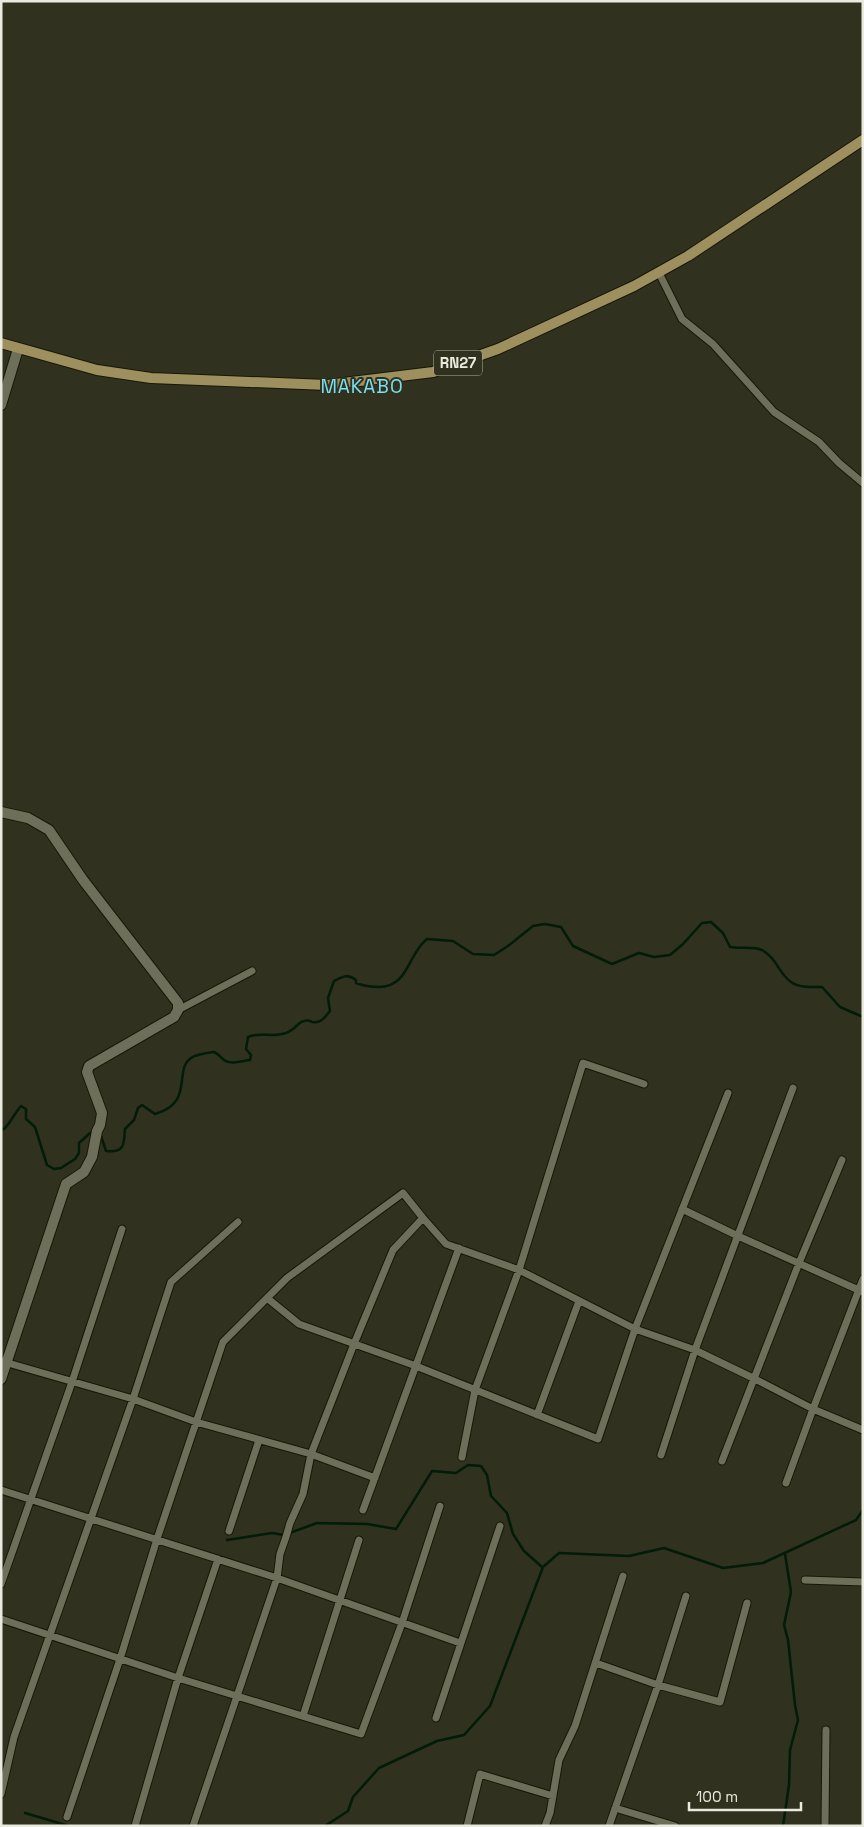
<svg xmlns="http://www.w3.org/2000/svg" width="864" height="1827" font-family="'Space Grotesk',sans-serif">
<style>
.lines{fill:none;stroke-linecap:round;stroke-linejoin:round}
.stream{stroke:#011c08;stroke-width:2.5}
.street-casing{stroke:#181807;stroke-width:9}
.secondary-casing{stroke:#181807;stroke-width:12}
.primary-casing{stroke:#181807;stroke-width:12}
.street{stroke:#6e6f5a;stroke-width:7}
.secondary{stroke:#6e6f5a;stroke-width:10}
.primary{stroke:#9d8f5e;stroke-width:10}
.labels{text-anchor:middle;stroke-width:4;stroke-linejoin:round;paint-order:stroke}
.shield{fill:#30311e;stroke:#b2b3a5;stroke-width:1}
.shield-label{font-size:15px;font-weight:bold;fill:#eaebdf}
.quarter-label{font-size:19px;letter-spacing:1px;fill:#78e0f3;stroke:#30311e}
</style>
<rect width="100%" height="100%" fill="#30311e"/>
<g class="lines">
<path class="stream" d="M1,1129h3c7,-7 10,-15 17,-23l5,3v10l9,8 12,38 7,4 7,-1 14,-9 4,-6v-10l11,-10 3,1
M99,1135l2,1 5,15c19,2 18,-7 19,-22l9,-9 4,-12 4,-3 13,9c40,-11 18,-44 36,-56 6,-4 16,-5 23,-6 5,2 6,5 10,8 7,5 18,1 26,0l1,-5 -5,-6 2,-12c11,-5 22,0 34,-3 13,-2 15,-12 22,-13 5,-1 3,-1 8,1 9,2 13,-5 18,-11l-2,-13 6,-17c8,-4 14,-8 22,-1v3c8,3 14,4 23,4 30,0 29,-34 48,-48l26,2 20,13 21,1 14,-9 25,-20 12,-2 16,3 12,19 39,18 27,-11 15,4 16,-2 13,-11 19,-21 9,-1 12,11 7,14c10,2 23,-1 32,3 14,7 17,24 29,32 8,6 22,5 31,5l18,20 23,10
M227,1540l45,-7 12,2 33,-12 50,1 29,5 36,-58 24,2 12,-8 13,1 6,9 4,21 16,17 6,21 11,17 18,16
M25,1813l44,13
M325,1826l23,-15 5,-14 26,-29 58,-27 27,-6 26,-29 53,-139 16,-14 70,3 35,-8 59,20 40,-5 93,-43 7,-10
M783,1826l6,-41 1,-35 8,-30 -3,-15 -7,-65 -4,-15 7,-33 -6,-38"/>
<defs>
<path id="street" d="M659,273l23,46 31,25 61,68 45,30 20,21 24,20
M178,1010l74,-39
M682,1209l56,27 125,56
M267,1298l32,26 117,42 182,73 37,-110 93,-236
M1,1361l132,38 63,23 115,32 64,24
M537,1415l42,-114
M661,1455l34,-105 98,-262
M462,1457l13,-67 44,-120 64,-207 61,21
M722,1461l77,-198 43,-103
M786,1483l27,-74 50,-130
M1,1490l276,88 183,65
M363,1510l96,-262
M229,1531l30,-91
M805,1580l58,2
M1,1584l71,-202 50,-153
M1,1619l177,59 183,56 41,-111 38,-117
M596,1663l62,22 62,17 27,-99
M303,1716l56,-176
M436,1718l64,-192
M1,1794l13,-57 119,-338 38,-117 67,-60
M615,1808l60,18
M67,1817l53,-158 37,-120 66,-197 64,-64 116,-85 20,25 23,26 73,26 116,59 60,21 60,29 58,30 50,21
M135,1826l43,-148 40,-119
M193,1826l84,-248 3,-24 6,-17 4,-14 13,-29 8,-40 43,-110 39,-94 30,-32
M467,1826l13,-52 73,22
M545,1826l5,-13 9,-53 16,-34 48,-150
M609,1826l49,-141 28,-89
M825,1826l1,-96"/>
<path id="secondary" d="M1,405l17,-56
M1,812l27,6 21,12 34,50 95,123v7l-4,7 -85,49 -2,6 15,41 -2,12 -3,6 -5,26 -8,15 -18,12 -65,195"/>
<path id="primary" d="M1,343l96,27 54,8 176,7 106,-13 65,-23 136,-63 54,-30 175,-116"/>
</defs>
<use href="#street" class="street-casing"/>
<use href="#secondary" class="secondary-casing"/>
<use href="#primary" class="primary-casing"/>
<use href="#street" class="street"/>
<use href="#secondary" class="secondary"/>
<use href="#primary" class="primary"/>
</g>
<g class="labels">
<rect class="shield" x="434" y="350.5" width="48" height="25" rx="4"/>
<g class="shield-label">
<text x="458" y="368">RN27</text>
</g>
<g class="quarter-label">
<text x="362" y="393">MAKABO</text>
</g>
</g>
<rect width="864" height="1827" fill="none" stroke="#eaebdf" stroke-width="5"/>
<path d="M689 1802v8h112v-8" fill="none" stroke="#eaebdf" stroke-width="2.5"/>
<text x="696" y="1802" font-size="15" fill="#eaebdf" stroke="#30311e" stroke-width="4" paint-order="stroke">100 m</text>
</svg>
